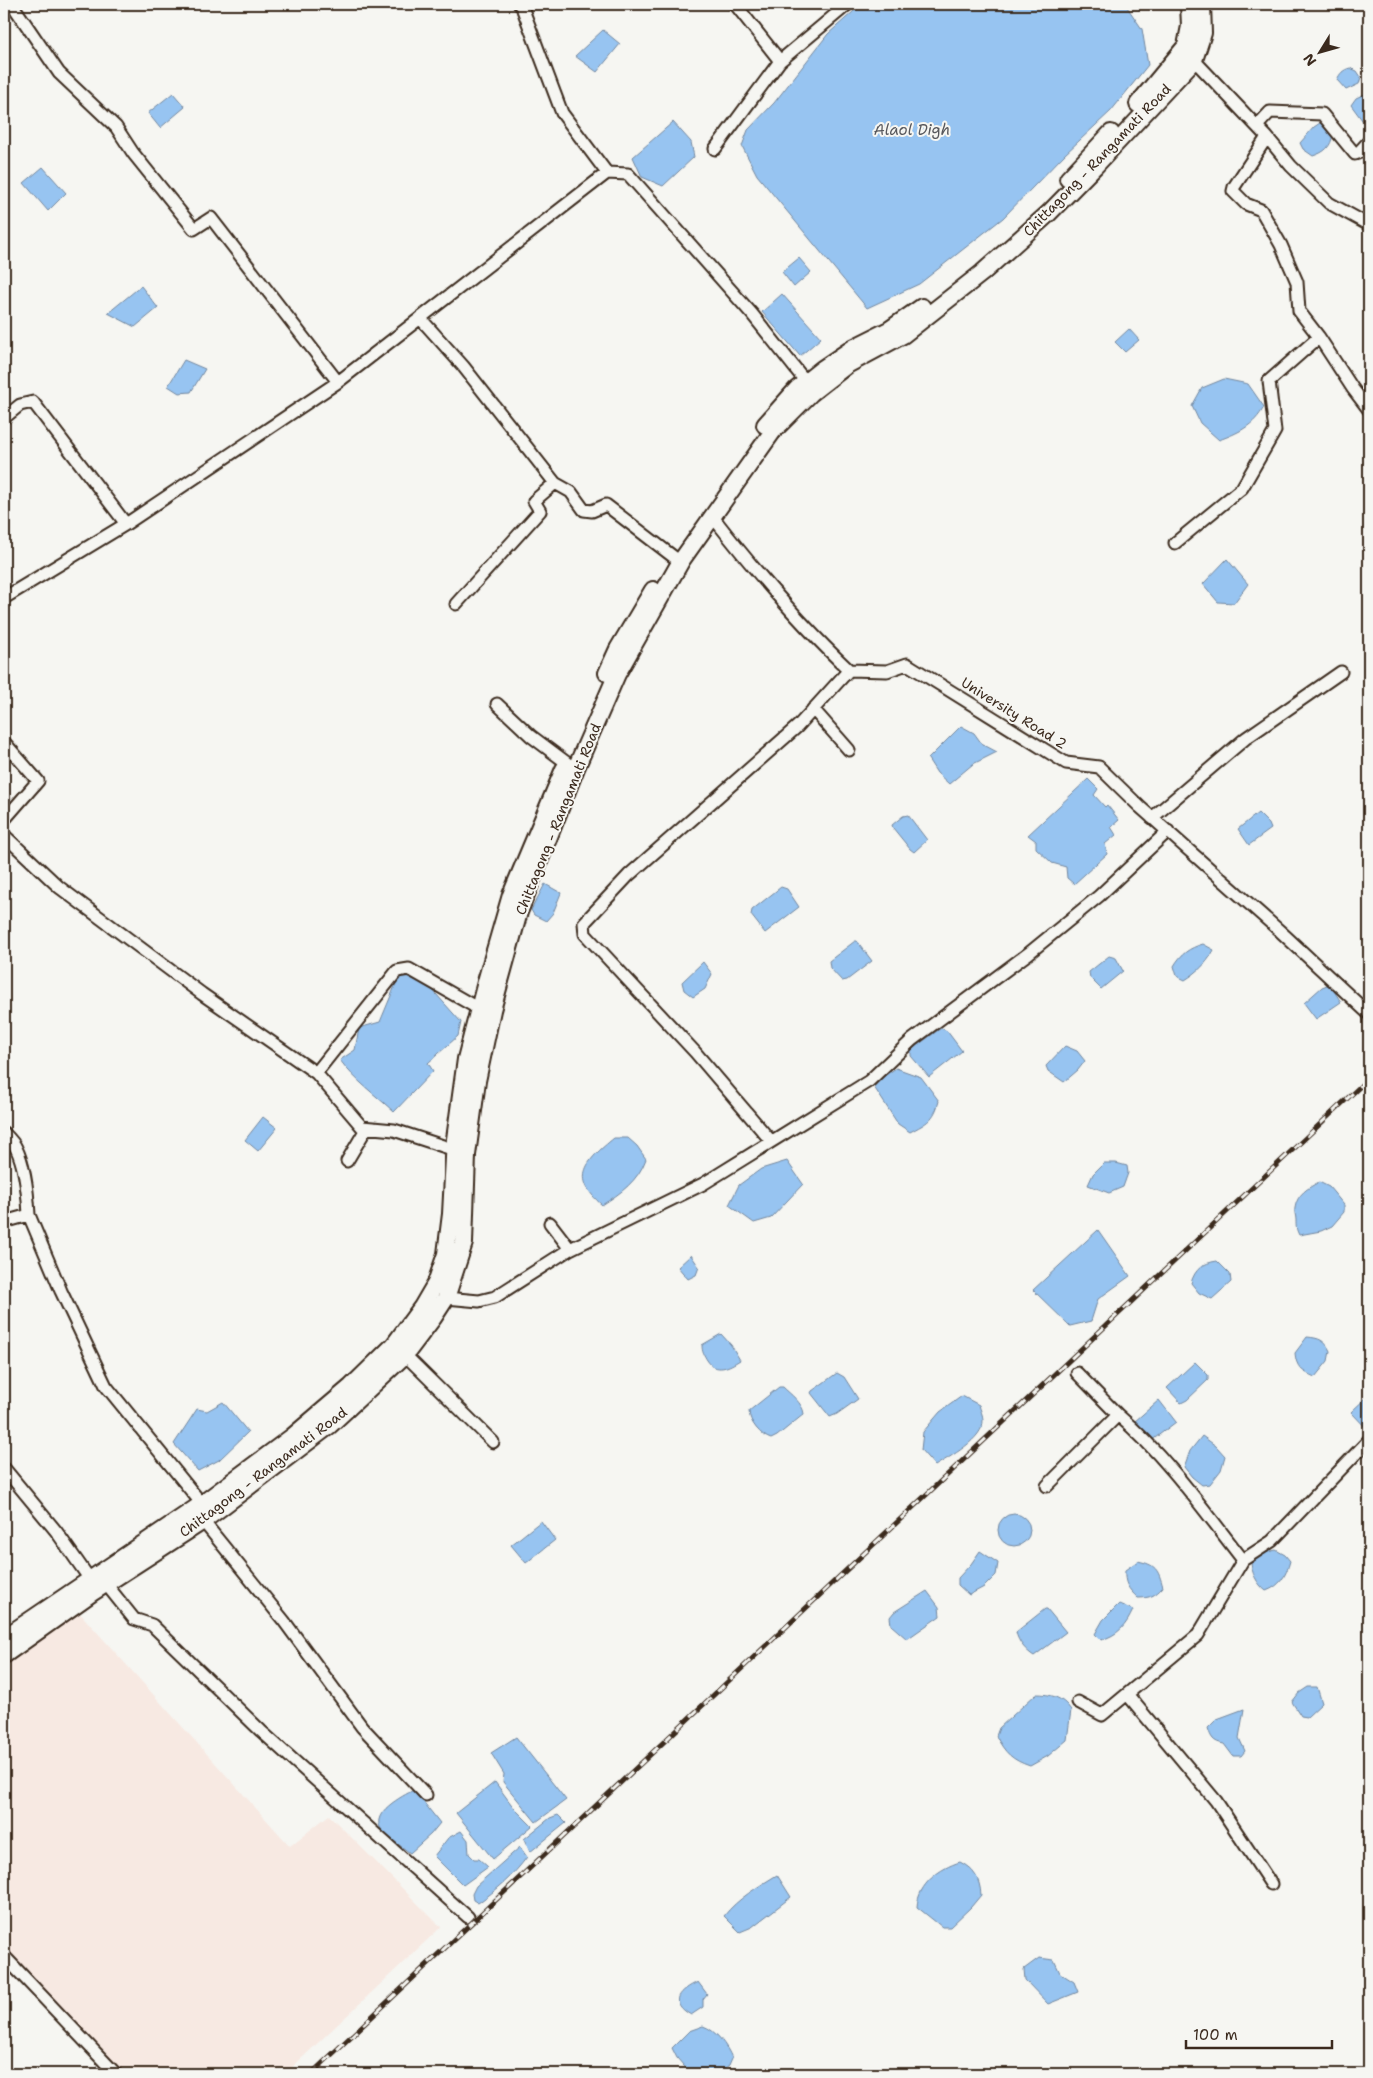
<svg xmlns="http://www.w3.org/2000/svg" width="1373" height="2078" font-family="'Shantell Sans',sans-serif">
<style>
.built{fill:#f7e9e2}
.water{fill:#97c4f1;stroke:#72869d}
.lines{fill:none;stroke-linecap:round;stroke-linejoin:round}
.minor-casing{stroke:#3b2a1e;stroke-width:15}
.highway-casing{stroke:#3b2a1e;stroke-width:20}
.minor{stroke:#f6f6f2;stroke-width:11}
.highway{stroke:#f6f6f2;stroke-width:16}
.rail-casing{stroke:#3b2a1e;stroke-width:5}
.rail{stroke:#f6f6f2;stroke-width:3;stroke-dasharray:9;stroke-linecap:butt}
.labels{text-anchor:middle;stroke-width:4;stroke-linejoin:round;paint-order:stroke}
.street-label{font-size:14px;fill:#3b2a1e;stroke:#f6f6f2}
.water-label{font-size:15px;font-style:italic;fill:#57585d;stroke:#f6f6f2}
</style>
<rect width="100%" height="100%" fill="#f6f6f2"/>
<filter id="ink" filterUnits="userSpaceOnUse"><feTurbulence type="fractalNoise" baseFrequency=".02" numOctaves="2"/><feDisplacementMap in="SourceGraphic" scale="10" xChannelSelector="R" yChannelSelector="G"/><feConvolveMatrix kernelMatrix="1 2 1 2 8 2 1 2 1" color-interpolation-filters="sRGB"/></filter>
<g filter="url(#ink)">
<path class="built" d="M77,1610l213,236 39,-31 112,112 -156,147h-170l-111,-121v-289z"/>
<path class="water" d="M862,4h263l17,25 6,36 -37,46 -47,44 -61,63 -84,66 -52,24 -110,-133 -15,-29 6,-16 26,-27 54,-69z
M603,30l17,14 -23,28 -22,-16z
M1350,68l7,3 4,6 -2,7 -13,6 -9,-10c3,-7 6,-10 13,-12z
M173,93l12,14 -25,21 -12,-15z
M1365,94l4,2v26l-4,2 -14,-19 5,-7z
M673,122l18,20 3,15 -31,29 -21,-9 -9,-20z
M1320,123l4,1 9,10c-2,13 -8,18 -20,22l-10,-7 -3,-6 14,-16z
M43,167l23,26 -18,18 -24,-28z
M799,258l12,14 -17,15 -12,-15z
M141,286l17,22 -23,19 -27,-14z
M782,294l39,44 -21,18 -38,-44z
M1129,329l10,11 -14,12 -10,-10z
M184,360l21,9 -14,23 -12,1 -11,-7z
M1224,379l24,5 16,23c-10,19 -26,26 -45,33l-19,-17 -8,-17 10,-18z
M1227,559l21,25 -14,19 -16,-1 -15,-18z
M961,726l13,7 8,11 15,8 -24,12 -24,20 -12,-11 -9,-14z
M1088,779l10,10 -4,6 11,12 2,-2 12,15 -8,7 5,8 -11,9 2,10 -33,30 -7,-6 -1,-11 -14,-4 -16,-15v-7l-8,-6z
M1258,813l11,11 2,5 -22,16 -11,-16z
M908,815l19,25 -13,12 -4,-3 -17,-21 -1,-3 11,-9z
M545,884l16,9 -8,20 -7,8 -12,-6 -3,-5z
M781,887l6,2 12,18 -34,26 -14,-18 1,-5z
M855,941h2l15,20 -25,19 -5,1 -12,-13 -1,-7z
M1203,944l11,6c-7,13 -16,22 -29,30l-8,-4 -3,-10c7,-12 15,-18 29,-22z
M1109,956l7,2 7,13 -22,18 -11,-11 -1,-6z
M703,962l9,12 -7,15 -12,8 -9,-7 -2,-8z
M400,974l28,11 33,37 -3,14 -30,27 5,8 -39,41c-18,-17 -40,-32 -54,-52l15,-10 4,-22 21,-6z
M1327,985l5,3 9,14 -25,17 -12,-16 18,-16z
M941,1028l6,3 15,20 -33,26 -18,-21v-6z
M1065,1046l12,5 8,10 -7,9 -14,12 -16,-11 -2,-5z
M896,1068l25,9 18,24c-5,19 -12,22 -29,31l-12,-8 -24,-37 9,-10z
M263,1117l14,11 -19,23 -13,-11z
M614,1138h14l9,8 9,13c-8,22 -25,34 -44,46 -32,-28 -16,-44 12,-67z
M787,1161l16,23 -32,34 -17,5 -25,-18 10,-20 22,-16z
M1104,1163h12l11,3 1,7 -5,14 -14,6 -21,-8 5,-11z
M1319,1182l10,5 15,18v7l-12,14 -11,5 -22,4c-3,-6 -3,-8 -3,-15 0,-4 -2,-8 -1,-12 2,-14 13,-20 24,-26z
M1098,1230l32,46 -32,23 -7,22 -21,5 -37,-36z
M691,1255l8,12 -3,8 -8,4 -10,-12z
M1217,1261l13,13 1,8 -19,17 -13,-6 -8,-10c4,-14 12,-20 26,-22z
M721,1334l10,11 9,15c-11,7 -24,14 -33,0 -3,-5 -5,-8 -5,-15z
M1307,1337c12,1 18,3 23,14l-2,10 -13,16c-13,-5 -19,-10 -20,-24z
M1195,1362l13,13v5l-21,20 -6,3 -14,-15z
M837,1373l7,4 14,22 -21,15 -7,3 -19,-24 1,-2z
M779,1387h4c7,7 20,16 21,27l-27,22 -6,3c-10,-3 -22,-17 -22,-28z
M1369,1395v35h-1l-17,-18z
M962,1396l17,9c1,4 4,10 4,15 1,19 -34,37 -48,46l-14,-16 2,-18 17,-20z
M1159,1400l17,22 -25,19 -17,-19z
M223,1402l25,30 -29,28 -21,11 -24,-27 23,-35 10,2z
M1202,1436l14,10 9,10 -4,14 -11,14 -8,1 -10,-8 -8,-10 6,-16z
M998 1530a16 16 0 1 1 32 0a16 16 0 1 1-32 0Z
M541,1521l14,19 -29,23 -15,-18z
M1276,1550l9,5 5,6c-4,15 -10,25 -24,30 -9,-7 -15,-19 -15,-30l13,-8z
M980,1551l18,12 -2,12 -12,12 -15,8 -11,-10v-7l13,-14z
M1138,1561c18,4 20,8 25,26 -8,9 -13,11 -25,11 -10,-9 -14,-15 -13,-28z
M927,1591l12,16 1,9 -33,23 -16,-14 -1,-8 4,-5z
M1119,1604l14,6c-7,16 -15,25 -32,30l-6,-6 8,-14z
M1045,1609h2l19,23 -32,24c-8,-5 -16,-14 -18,-24z
M1308,1687h9l5,16 -15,14 -6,-1 -9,-14 7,-9z
M1036,1694c15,0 26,3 35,16l-4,30 -19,16 -18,10c-18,-6 -25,-13 -34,-30l3,-8z
M1244,1709l-5,29 6,13 -4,5h-8l-9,-12c-11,-2 -13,-6 -16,-16l9,-9z
M516,1737l50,63 -30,22 -33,-40 1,-8 -13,-21z
M495,1782l19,26 18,18 -39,33 -37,-46z
M414,1790l26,33 -9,11 -21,19c-8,-6 -24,-17 -29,-24 -11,-16 21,-33 33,-39z
M558,1815l8,8 -36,29 -6,-13 26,-21z
M461,1831l7,9 1,14 5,5h5l9,8 -25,18 -29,-29 14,-18z
M520,1847l7,10c-14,19 -30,33 -49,46l-5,-3 -1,-6 4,-8z
M960,1862c14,7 20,17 21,33l-10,12 -21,20h-8l-25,-20c1,-23 23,-39 43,-45z
M777,1875l14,22 -39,30 -12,5 -16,-16c13,-17 35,-30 53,-41z
M1039,1958l15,2 6,13 14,9 4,10 -30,12 -23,-24 -1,-11z
M698,1982l9,12 -4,5v8l-12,8c-23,-13 -11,-25 7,-33z
M703,2026c13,4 24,20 29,32l-3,7 -11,9h-27l-14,-16 -5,-10 17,-17z"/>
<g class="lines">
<defs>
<path id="minor" d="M519,4l3,3 40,106 45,60 21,1 124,140 54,68
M735,4l45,57
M1194,60l73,77 -33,50 -1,4 13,13 15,6 20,35 16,37 2,29 20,26 34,52 16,21
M1257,126l13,-14 52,2 33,40 3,-1 11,-12
M1267,137l24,29 38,37 40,22
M715,149l65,-88 68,-57
M420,318l43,48 92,117 16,9 13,18 8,1 14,-6 69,53
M338,382l269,-209
M4,418l16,-13 13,-3 93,122
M713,517c42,54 86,106 136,153l38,1 20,-7 159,99 33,4 41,40 141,125 88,82
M1175,543l67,-55 33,-57 -6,-50 50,-44
M4,598l122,-74 212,-142 -127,-164 -17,11 -61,-76 -17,-26 -57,-54 -47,-69
M456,604l84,-93 -6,-10 21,-18
M497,704l34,32 36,27
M813,709l36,41
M4,742l34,39 -34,39
M1152,818l94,-80 95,-66
M4,835l55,52 143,107 114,79 46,54 32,3 61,20
M316,1073l81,-102 12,-2 70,40
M4,1133c4,4 10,10 12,15 9,18 12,48 13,67
M771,1141l-76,-89 -110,-118 -1,-11 45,-48 169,-149 51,-56
M347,1161l19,-32
M4,1222l25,-7 32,76 45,95 96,118
M550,1223l20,26
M446,1298l33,3 16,-4 75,-48 133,-65 166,-103 43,-41 117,-87 70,-57 69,-65
M405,1355l88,87
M1077,1373l41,42
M4,1468l52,63 33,47
M1047,1486l71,-71c48,41 86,95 125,145
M203,1521l81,100 78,106 64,68
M106,1584l28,35 18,6 109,106 207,186
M1127,1694l89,107 55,83
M1078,1702l24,13 96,-80 45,-75 29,-19 97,-101
M4,1956l112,118"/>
<path id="highway" d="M1138,104l48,-58 4,-20 -1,-22
M1068,179l43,-46
M765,425l32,-36 25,-20 31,-21 36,-18 33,-23
M607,673l11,-24 35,-59
M4,1638l198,-134 90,-67 59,-50 43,-42 28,-38 14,-24 10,-29 5,-40 4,-75 11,-80 21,-81 24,-83 53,-126
M4,1655l89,-63 110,-71 127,-96 75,-70 28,-37 13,-20 18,-55 3,-88 10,-74 15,-71 27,-98 57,-144 41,-94 64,-113 92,-130 38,-38 36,-28 56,-30 79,-62 67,-60 46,-47 99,-106 9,-27 -1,-29"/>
</defs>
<use href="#minor" class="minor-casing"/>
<use href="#highway" class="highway-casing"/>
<use href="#minor" class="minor"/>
<use href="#highway" class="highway"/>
<defs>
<path id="rail" d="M311,2074l1058,-996"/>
</defs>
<use href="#rail" class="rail-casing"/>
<use href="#rail" class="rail"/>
</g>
</g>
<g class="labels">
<g class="street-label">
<text transform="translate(1097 160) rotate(-46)" y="5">Chittagong - Rangamati Road</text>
<text transform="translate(1014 713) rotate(32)" y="5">University Road 2</text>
<text transform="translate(558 819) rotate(-68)" y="5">Chittagong - Rangamati Road</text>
<text transform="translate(263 1472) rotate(-37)" y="5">Chittagong - Rangamati Road</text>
</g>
<g class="water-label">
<text x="912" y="135">Alaol Digh</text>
</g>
</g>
<rect width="1373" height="2078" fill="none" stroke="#f6f6f2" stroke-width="20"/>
<rect x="10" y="10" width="1353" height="2058" fill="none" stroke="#3b2a1e" stroke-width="2" filter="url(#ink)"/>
<g transform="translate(1320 52) rotate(233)" stroke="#f6f6f2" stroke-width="4" paint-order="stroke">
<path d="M0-4L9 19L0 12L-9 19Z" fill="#3b2a1e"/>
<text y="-8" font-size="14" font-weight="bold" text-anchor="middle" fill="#3b2a1e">N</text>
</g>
<path d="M1186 2040v8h146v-8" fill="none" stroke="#3b2a1e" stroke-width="2.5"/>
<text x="1193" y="2040" font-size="15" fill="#3b2a1e" stroke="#f6f6f2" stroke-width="4" paint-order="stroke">100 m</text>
</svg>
